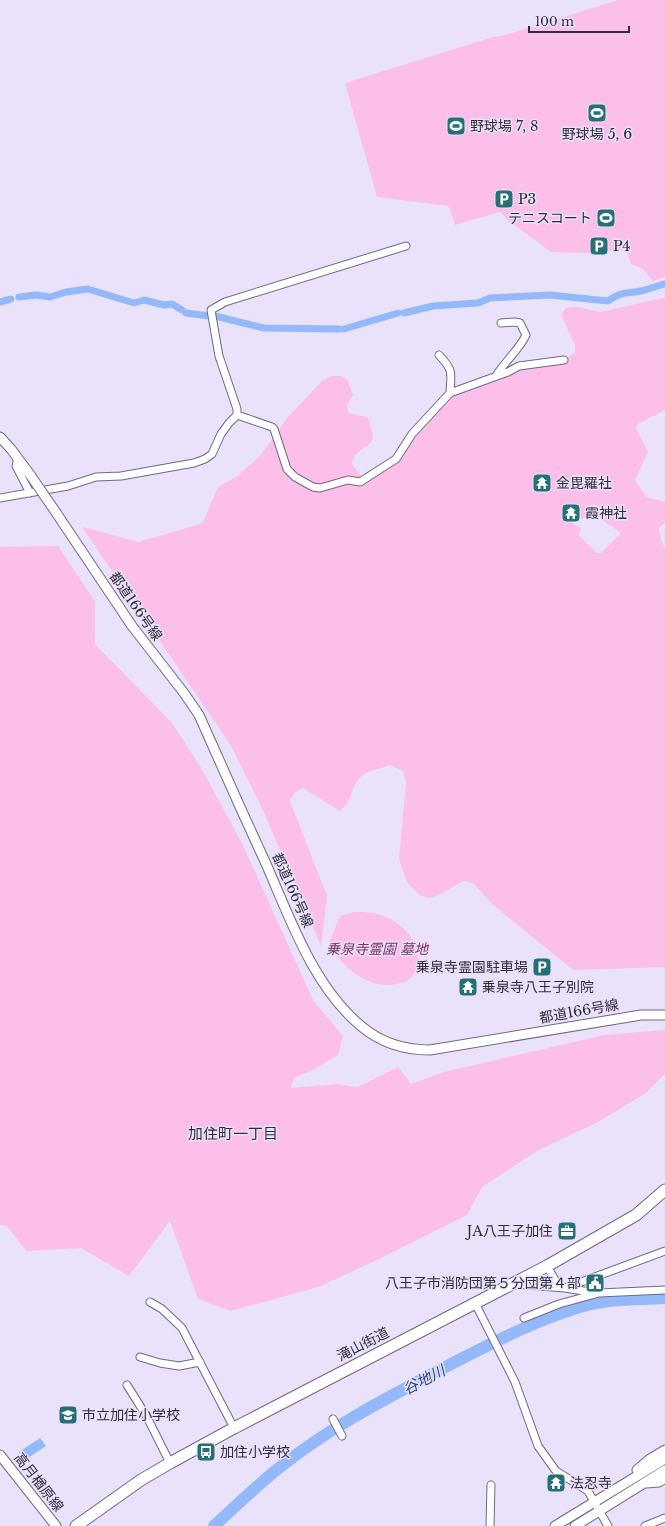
<svg xmlns="http://www.w3.org/2000/svg" width="665" height="1526" font-family="'Libre Baskerville','Noto Sans JP',serif">
<style>
.green{fill:#fcbfe9;fill-rule:evenodd}
.water{fill:#94b9fb}
.lines{fill:none;stroke-linecap:round;stroke-linejoin:round}
.canal{stroke:#94b9fb;stroke-width:7}
.river{stroke:#94b9fb;stroke-width:12}
.minor-casing{stroke:#716882;stroke-width:9}
.secondary-casing{stroke:#716882;stroke-width:11}
.trunk-casing{stroke:#716882;stroke-width:13}
.minor{stroke:#fff;stroke-width:7}
.secondary{stroke:#fff;stroke-width:9}
.trunk{stroke:#fff;stroke-width:11}
.secondary-bridge-casing{stroke:#716882;stroke-width:11;stroke-linecap:butt}
.secondary-bridge{stroke:#fff;stroke-width:9}
.labels{text-anchor:middle;stroke-width:3;stroke-linejoin:round;paint-order:stroke}
.poi-label{font-size:14px;fill:#312d38;stroke:#eae2fa;text-anchor:start}
.street-label{font-size:14px;fill:#312d38;stroke:#eae2fa}
.park-label{font-size:14px;font-style:italic;fill:#81306c;stroke:#eae2fa}
.neighbourhood-label{font-size:15px;fill:#312d38;stroke:#eae2fa}
.water-label{font-size:15px;font-style:italic;fill:#1b428d;stroke:#eae2fa}
</style>
<rect width="100%" height="100%" fill="#eae2fa"/>
<path class="green" d="M618,0h47v277l-12,4 -10,-12 -12,-5 -5,-15 -39,4 -36,-1 -42,-31 -9,-9 -45,13 -6,-19 -72,-9 -32,-114 148,-46 9,-1z
M663,298h2v112l-27,14 -2,4 12,24 -13,28 12,17 18,5v20l-6,6 2,12 4,8v419l-92,3 -81,-66 -19,-21 -10,-2 -22,13 -12,4 -10,-3 -12,-13 -8,-23 7,-76 -3,-12 -13,-6c-8,3 -19,5 -27,10 -13,9 -10,28 -23,36l-37,-23 -9,5 -4,8 37,95 -6,50 -59,-138 -32,-64 -148,-217 57,15 61,-18 4,-4 14,-33 18,-10 24,-21 28,-39 34,-36 9,-5h9l7,3 6,16 -6,10 1,7 4,2 15,3c3,3 3,6 4,11 1,3 2,7 2,10 -1,9 -19,11 -21,26l12,16 31,-17 18,-27 36,-40 70,-28 47,-10 9,-5v-8l-14,-30 5,-7 11,-1 23,5zM567,505h4c5,5 6,10 11,14l8,-7 30,20v2l-19,19h-4l-18,-17 2,-8c-7,-4 -18,-8 -19,-17z
M58,546l37,55v43l77,79 28,43 42,77 71,157 30,36 -5,19 -27,16 -17,7 -4,10 47,-4 21,3 40,-20 13,17 33,-12 160,-37 61,-5v44l-19,19 -48,29 -59,28 -57,37 -15,28 -94,47 -55,25 -87,24 -33,-12 -28,-78 -41,55 -48,-28 -55,3 -19,-25 -7,-1v-678z
M354,912c11,0 21,0 32,5 24,10 44,39 24,62 -3,4 -10,4 -14,5 -21,5 -46,-10 -58,-27 -3,-5 -6,-11 -8,-16l10,-25z"/>
<path class="water" d="M40,1438l6,8 -21,14 -6,-8z"/>
<g class="lines">
<path class="canal" d="M91,290l43,13 10,-3 20,5 8,-1 10,6
M19,297l17,-2 14,2 16,-5 22,-3
M0,302l11,-3
M186,313l23,3
M404,313l29,-7 45,-3 12,-5 60,-3 58,6c14,-10 18,-7 33,-10 8,-2 16,-5 24,-7
M215,316l49,12 75,1
M344,329l54,-16"/>
<path class="river" d="M214,1526c23,-21 45,-43 70,-62 52,-41 111,-70 169,-101 43,-22 87,-45 134,-58 25,-6 52,-6 78,-7"/>
<defs>
<path id="minor" d="M439,355c15,16 12,17 11,38
M496,376c9,-15 23,-26 30,-41l-6,-12 -5,-1 -14,1
M237,415l35,12 2,2 13,40 8,8 18,10 7,1 28,-8 12,2 36,-23 16,-25 38,-41 58,-21 11,-6 45,-6
M19,459l-2,3 -1,4 14,27
M0,498l68,-12 28,-9 25,-1 73,-13 11,-4 7,-5 9,-20 8,-11 8,-8v-6l-18,-53 -8,-46 14,-8 181,-56
M547,1266l12,21
M515,1284l50,4 31,5
M565,1288l100,-37
M150,1302l12,7 20,19 52,100
M475,1303l40,79 23,64 18,25 32,20 20,35
M524,1318l35,-14 40,-11 66,-3
M140,1357l20,6 19,3 21,-4
M127,1385l20,32 23,46
M333,1419l9,17
M490,1526l1,-41
M645,1526l20,-8"/>
<path id="secondary" d="M0,437l11,12 20,27
M57,514l75,112 52,67 15,22c22,50 45,101 68,151 24,55 47,121 94,160 20,17 44,24 69,24l211,-35h24
M0,1455l56,71
M637,1470l13,-11 15,-9
M646,1483l13,-1 6,-4
M555,1526l110,-67
M575,1526l90,-56"/>
<path id="trunk" d="M76,1526l65,-46 29,-17 64,-35 313,-162 89,-51 29,-25"/>
</defs>
<use href="#minor" class="minor-casing"/>
<use href="#secondary" class="secondary-casing"/>
<use href="#trunk" class="trunk-casing"/>
<use href="#minor" class="minor"/>
<use href="#secondary" class="secondary"/>
<use href="#trunk" class="trunk"/>
<defs>
<path id="secondary-bridge" d="M31,476l26,38"/>
</defs>
<use href="#secondary-bridge" class="secondary-bridge-casing"/>
<use href="#secondary-bridge" class="secondary-bridge"/>
</g>
<defs>
<symbol id="stadium-square" viewBox="-11 -11 22 22"><rect x="-9" y="-9" width="18" height="18" rx="4" fill="#256f76" stroke="#eae2fa"/><path d="M0-5a6.5 5 0 1 0 0 10a6.5 5 0 1 0 0-10ZM-3.5-1.8h7v3.6h-7Z" fill="#fff"/></symbol>
<symbol id="parking-square" viewBox="-11 -11 22 22"><rect x="-9" y="-9" width="18" height="18" rx="4" fill="#256f76" stroke="#eae2fa"/><path d="M-3.5-5.5H1a3.5 3.5 0 0 1 0 7H-1V5.5H-3.5ZM-1-3.4V-.6H.8a1.4 1.4 0 0 0 0-2.8Z" fill="#fff"/></symbol>
<symbol id="temple-square" viewBox="-11 -11 22 22"><rect x="-9" y="-9" width="18" height="18" rx="4" fill="#256f76" stroke="#eae2fa"/><path d="M0-6L5-2H3V0L6.5 2.5H4V6H1.5V3h-3V6H-4V2.5H-6.5L-3 0V-2H-5Z" fill="#fff"/></symbol>
<symbol id="office-square" viewBox="-11 -11 22 22"><rect x="-9" y="-9" width="18" height="18" rx="4" fill="#256f76" stroke="#eae2fa"/><path d="M-6-3h4V-5.5h4V-3h4V5H-6ZM-1-4.5V-3h2v-1.5ZM-6 0V1H6V0Z" fill="#fff"/></symbol>
<symbol id="civic-square" viewBox="-11 -11 22 22"><rect x="-9" y="-9" width="18" height="18" rx="4" fill="#256f76" stroke="#eae2fa"/><path d="M-.6-6.5H3V-4.5H.6V-3L4-1V1h2V6H-6V1h2V-1L-.6-3ZM-1.2 2.5V6h2.4V2.5Z" fill="#fff"/></symbol>
<symbol id="school-square" viewBox="-11 -11 22 22"><rect x="-9" y="-9" width="18" height="18" rx="4" fill="#256f76" stroke="#eae2fa"/><path d="M0-5L7-2L0 1L-7-2ZM-4 1L0 2.5L4 1V4Q0 6-4 4Z" fill="#fff"/></symbol>
<symbol id="bus-square" viewBox="-11 -11 22 22"><rect x="-9" y="-9" width="18" height="18" rx="4" fill="#256f76" stroke="#eae2fa"/><path d="M-5-6H5V4H4V6H2V4H-2V6H-4V4H-5ZM-3.5-4V0h7V-4ZM-3.5 1.2v1.5H-2V1.2ZM2 1.2v1.5H3.5V1.2Z" fill="#fff"/></symbol>
</defs>
<g fill-rule="evenodd">
<use href="#stadium-square" x="586" y="102" width="22" height="22"/>
<use href="#stadium-square" x="445" y="115" width="22" height="22"/>
<use href="#parking-square" x="493" y="188" width="22" height="22"/>
<use href="#stadium-square" x="595" y="207" width="22" height="22"/>
<use href="#parking-square" x="588" y="235" width="22" height="22"/>
<use href="#temple-square" x="531" y="472" width="22" height="22"/>
<use href="#temple-square" x="560" y="502" width="22" height="22"/>
<use href="#parking-square" x="531" y="956" width="22" height="22"/>
<use href="#temple-square" x="457" y="976" width="22" height="22"/>
<use href="#office-square" x="556" y="1220" width="22" height="22"/>
<use href="#civic-square" x="584" y="1272" width="22" height="22"/>
<use href="#school-square" x="57" y="1404" width="22" height="22"/>
<use href="#bus-square" x="195" y="1441" width="22" height="22"/>
<use href="#temple-square" x="545" y="1472" width="22" height="22"/>
</g>
<g class="labels">
<g class="poi-label">
<text x="470" y="131">野球場 7, 8</text>
<text x="597" y="139" text-anchor="middle">野球場 5, 6</text>
<text x="518" y="204">P3</text>
<text x="592" y="223" text-anchor="end">テニスコート</text>
<text x="613" y="251">P4</text>
<text x="556" y="488">金毘羅社</text>
<text x="585" y="518">霞神社</text>
<text x="528" y="972" text-anchor="end">乗泉寺霊園駐車場</text>
<text x="482" y="992">乗泉寺八王子別院</text>
<text x="553" y="1236" text-anchor="end">JA八王子加住</text>
<text x="581" y="1288" text-anchor="end">八王子市消防団第５分団第４部</text>
<text x="82" y="1420">市立加住小学校</text>
<text x="220" y="1457">加住小学校</text>
<text x="570" y="1488">法忍寺</text>
</g>
<g class="street-label">
<text transform="translate(136 606) rotate(55)" y="5">都道166号線</text>
<text transform="translate(293 890) rotate(66)" y="5">都道166号線</text>
<text transform="translate(579 1011) rotate(-10)" y="5">都道166号線</text>
<text transform="translate(363 1344) rotate(-27)" y="5">滝山街道</text>
<text transform="translate(39 1482) rotate(52)" y="5">高月楢原線</text>
</g>
<g class="park-label">
<text x="377" y="954">乗泉寺霊園 墓地</text>
</g>
<g class="neighbourhood-label">
<text x="233" y="1139">加住町一丁目</text>
</g>
<g class="water-label">
<text transform="translate(424 1380) rotate(-28)" y="5">谷地川</text>
</g>
</g>
<path d="M529 26v6h100v-6" fill="none" stroke="#312d38" stroke-width="2"/>
<text x="535" y="26" font-size="12" fill="#312d38" stroke="#eae2fa" stroke-width="3" paint-order="stroke">100 m</text>
</svg>
